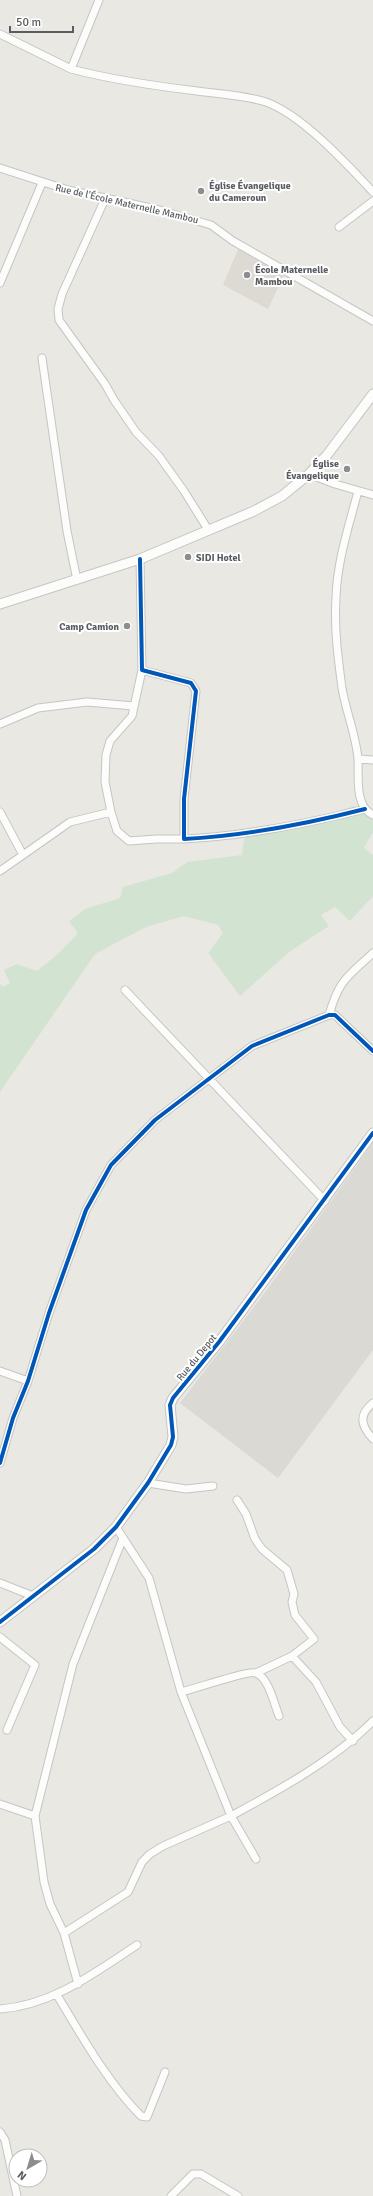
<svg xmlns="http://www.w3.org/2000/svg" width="373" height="2196" font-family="Signika,sans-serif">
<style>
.industrial{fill:#dad9d4}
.education{fill:#dcdad3}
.green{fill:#d2e4d1}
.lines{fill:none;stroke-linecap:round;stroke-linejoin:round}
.minor-casing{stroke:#c5c5c5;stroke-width:9}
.tertiary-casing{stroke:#c5c5c5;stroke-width:11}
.minor{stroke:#fcfcfb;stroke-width:7}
.tertiary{stroke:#fcfcfb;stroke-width:9}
.cycleway-casing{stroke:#fff;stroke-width:6}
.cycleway{stroke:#0057b8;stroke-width:4}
.poi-dot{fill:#8b8d8e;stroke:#fff;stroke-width:1.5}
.labels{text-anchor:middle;stroke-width:4;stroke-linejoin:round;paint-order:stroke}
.poi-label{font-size:10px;font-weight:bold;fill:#595c60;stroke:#fff;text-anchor:start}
.street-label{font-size:10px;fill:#595c60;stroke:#fff}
</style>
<rect width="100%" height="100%" fill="#e9e8e3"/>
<path class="industrial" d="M373,1143v207l-95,128 -98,-75 80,-104z"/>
<path class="education" d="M239,247l46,26 -17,36 -45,-24z"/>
<path class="green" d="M353,806l20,12v14l-9,16 9,7v41l-23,25 -15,-14 -14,8 8,11 -40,26 -49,44 -32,-43 15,-20 -5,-8 -34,-9 -38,11 -51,27 -95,138v-108l3,3 7,-4 -6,-13 13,-6 20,7 22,-18 19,-20 -9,-12 16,-12 35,-11 3,-11 49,-14 15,-11 55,-7 3,-22 92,-21z"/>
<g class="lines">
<defs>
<path id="minor" d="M99,0l-28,69c42,11 84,17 126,22 22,3 48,4 69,11 36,13 81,62 107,90
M0,34l71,35
M0,168l68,22 88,19 55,16 22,16 140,80
M105,199l-43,95 -4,15 1,11 46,64 9,16 22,32 23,24 25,35 25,40
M339,227l34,-26
M0,283l42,-100
M42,358l25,173 10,49
M309,474l26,10 38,11
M358,491c-9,35 -21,70 -22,107 -2,30 2,60 6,90 4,24 14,47 16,71 1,17 -4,47 15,56
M140,559l2,111 49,13 5,8 -12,108v40c61,-3 122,-15 181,-30
M142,670l-10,46 -22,25 -4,14 -1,27 6,30 6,19 12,10 27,-2h28
M0,724l38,-16 49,-6 47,4
M358,759l15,1
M0,812l23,43 -23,16
M23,855l47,-33 41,-10
M125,990l200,211
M329,1015c10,-35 18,-38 44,-62
M0,1371l28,10
M373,1403c-15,12 -12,23 0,36
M0,1463l13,-45 15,-37 21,-68 37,-103 25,-45 44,-45 97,-74 77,-31h6l38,36
M148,1483l38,6 27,-3
M237,1500l9,14 9,25 7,10 25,21 7,24 -2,8 3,13 19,24 -22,17 -36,17
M116,1527l33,51 32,114c13,-3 68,-22 75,-19 13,5 18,31 23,43
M0,1583l33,13
M0,1637l35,28 -28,65
M292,1656l24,26 24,45 13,14
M181,1692l50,124c48,-26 103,-56 142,-95
M0,1804l35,12
M64,1933l64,-41 14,-30 8,-8 13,-8 68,-30 25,43
M78,1984l-14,-51 -14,-29 -6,-22 -9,-66 38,-152 50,-126
M57,1995c24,40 51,88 84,121l6,1 18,-45
M0,2009c53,-4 94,-36 137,-64
M0,2132l5,8 12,56
M171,2196l22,-22h8l37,22"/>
<path id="tertiary" d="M0,604l140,-45 114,-48 28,-15 27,-22 18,-19 46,-61
M0,1622l94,-73 22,-22 32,-44 23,-38 2,-8 -3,-32 3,-7 46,-56 154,-209"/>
</defs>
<use href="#minor" class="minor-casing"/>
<use href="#tertiary" class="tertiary-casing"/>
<use href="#minor" class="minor"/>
<use href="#tertiary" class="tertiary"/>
<defs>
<path id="cycleway" d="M140,559l2,111 49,13 5,8 -12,108v40c61,-3 122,-15 181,-30
M0,1463l13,-45 15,-37 21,-68 37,-103 25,-45 44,-45 97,-74 77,-31h6l38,36
M0,1622l94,-73 22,-22 32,-44 23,-38 2,-8 -3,-32 3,-7 46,-56 154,-209"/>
</defs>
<use href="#cycleway" class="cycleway-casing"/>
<use href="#cycleway" class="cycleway"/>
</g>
<g class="poi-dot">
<circle cx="201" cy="191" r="4"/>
<circle cx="247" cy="275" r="4"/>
<circle cx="347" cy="469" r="4"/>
<circle cx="188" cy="557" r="4"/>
<circle cx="127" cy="626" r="4"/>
</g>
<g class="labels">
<g class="poi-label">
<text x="209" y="189">Église Évangelique<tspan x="209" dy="12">du Cameroun</tspan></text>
<text x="255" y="273">École Maternelle<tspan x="255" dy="12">Mambou</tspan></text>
<text x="339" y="467" text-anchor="end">Église<tspan x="339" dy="12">Évangelique</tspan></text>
<text x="196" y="561">SIDI Hotel</text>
<text x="119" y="630" text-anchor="end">Camp Camion</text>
</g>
<g class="street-label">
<text transform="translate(127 203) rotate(13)" y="4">Rue de l'École Maternelle Mambou</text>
<text transform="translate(196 1357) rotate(-51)" y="4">Rue du Depot</text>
</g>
</g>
<g transform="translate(28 2168) rotate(218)"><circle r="19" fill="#ffffff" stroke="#bdbebf"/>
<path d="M0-3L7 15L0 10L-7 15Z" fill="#8b8d8e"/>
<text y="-6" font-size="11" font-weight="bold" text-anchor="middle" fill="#595c60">N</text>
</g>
<path d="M10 26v6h63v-6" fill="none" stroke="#595c60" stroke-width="2"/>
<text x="16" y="26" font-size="12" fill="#595c60" stroke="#ffffff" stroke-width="3" paint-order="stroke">50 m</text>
</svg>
